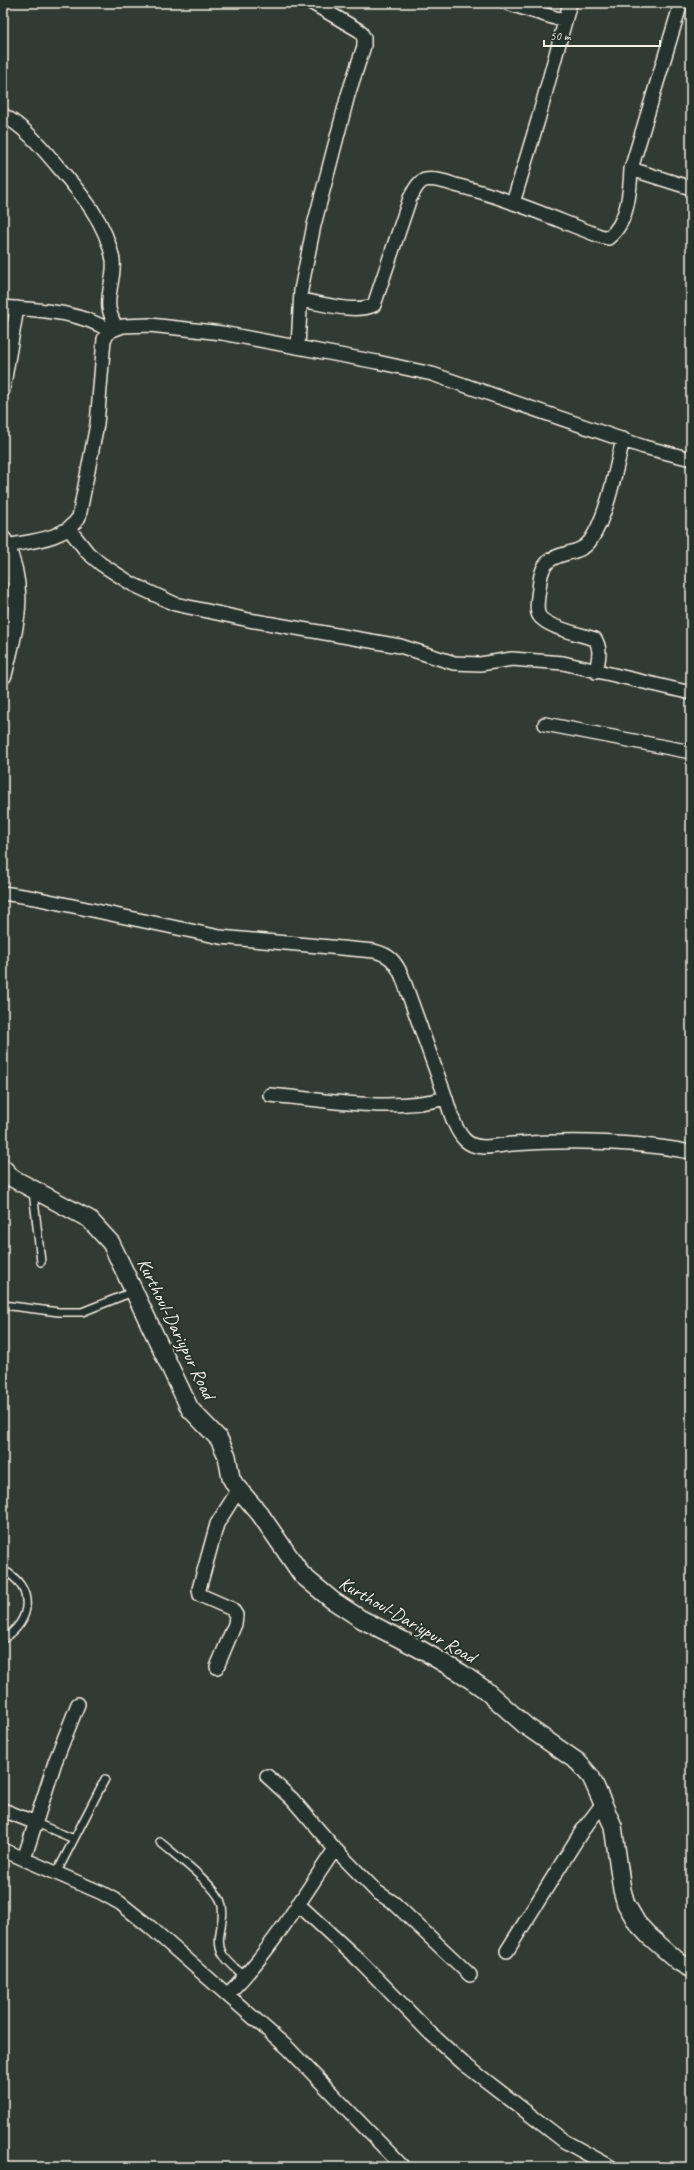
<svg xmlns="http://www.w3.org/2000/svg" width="694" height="2170" font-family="Caveat,sans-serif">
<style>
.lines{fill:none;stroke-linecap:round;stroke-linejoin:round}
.service-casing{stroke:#f4f1e8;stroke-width:10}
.minor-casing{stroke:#f4f1e8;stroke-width:16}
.tertiary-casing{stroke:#f4f1e8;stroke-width:20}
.service{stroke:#26332d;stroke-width:7}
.minor{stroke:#26332d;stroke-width:13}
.tertiary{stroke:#26332d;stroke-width:17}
.labels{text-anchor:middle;stroke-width:4;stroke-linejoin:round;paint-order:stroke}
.street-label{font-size:19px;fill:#f4f1e8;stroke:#26332d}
</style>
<rect width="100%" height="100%" fill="#323b33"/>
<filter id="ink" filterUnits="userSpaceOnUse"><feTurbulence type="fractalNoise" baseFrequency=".025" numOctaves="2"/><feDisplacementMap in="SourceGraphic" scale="8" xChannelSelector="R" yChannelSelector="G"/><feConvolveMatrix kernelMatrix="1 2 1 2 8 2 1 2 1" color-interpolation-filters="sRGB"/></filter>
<g filter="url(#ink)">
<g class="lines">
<defs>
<path id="service" d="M33,1191l8,71
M3,1305l56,7h23l53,-21
M3,1570c32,17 30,51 0,69
M36,1823l38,16
M160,1842c15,13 55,43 61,60 6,16 -7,36 1,51 5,9 16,17 23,24
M57,1872l48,-93"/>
<path id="minor" d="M507,3l58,18
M3,115c21,12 36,29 51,47 25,29 52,59 59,98 2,16 -6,32 -4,48 1,7 5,14 7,20
M631,169l60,19
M513,203l25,-83 32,-117
M301,300c20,3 54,14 73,5l36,-107c4,-6 7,-16 15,-18 10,-2 21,2 30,5 50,12 97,33 145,51l8,2c20,-15 22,-46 23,-69l50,-166
M3,307c36,3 76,4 107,24
M298,347l3,-57 13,-65 34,-130 16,-49v-8l-4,-7 -48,-28
M3,390l14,-82
M69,529l19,24 13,11 31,20 43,20 74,16 151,26 54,17 26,1 32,-5 51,4 128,30
M6,546c24,-5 59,-6 73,-29l18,-93 7,-85 6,-8 13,-5 27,-1 72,8 155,29 55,12 212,73 47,12
M596,672c2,-12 6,-22 -1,-33 -13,-4 -54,-13 -57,-26 -2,-7 0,-17 1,-24 1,-10 2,-21 10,-28 12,-10 31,-6 41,-20 17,-24 26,-72 33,-102
M545,724l146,28
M3,893l32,5 185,39 154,14c16,4 21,10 28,25 14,38 27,76 41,114 6,16 10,38 22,50 12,12 33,5 47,4 59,-4 121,-3 179,8
M270,1095c57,5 120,18 176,3
M217,1667l18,-43 1,-9 -4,-6 -32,-14 -1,-6 18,-65 22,-35
M267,1776l25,23 43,50 42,43 17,11 76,72
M3,1810l33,13
M3,1850l99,43 18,10 30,24 138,121 115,119
M24,1859l31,-97 23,-58
M298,1904l64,59 66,68 35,32 101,78 47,26
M507,1951l75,-120 22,-29
M228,1994c43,-43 73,-95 107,-145"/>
<path id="tertiary" d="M3,540c24,50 12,85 0,135
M3,1168l9,10 77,41 22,24 79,166 29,30 8,17 4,22 4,7 25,29 42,61 30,25 29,19 57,29 43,25 23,16 42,37 52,36 13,15 22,49 9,64 4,14 11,19 12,13 30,26 12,7"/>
</defs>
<use href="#service" class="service-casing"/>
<use href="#minor" class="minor-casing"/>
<use href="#tertiary" class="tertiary-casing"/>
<use href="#service" class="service"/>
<use href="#minor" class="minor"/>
<use href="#tertiary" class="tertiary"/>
</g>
</g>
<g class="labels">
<g class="street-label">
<text transform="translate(177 1328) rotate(64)" y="7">Kurthoul-Dariypur Road</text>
<text transform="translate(408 1619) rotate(30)" y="7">Kurthoul-Dariypur Road</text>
</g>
</g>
<rect width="694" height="2170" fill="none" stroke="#26332d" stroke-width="16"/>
<rect x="8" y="8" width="678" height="2154" fill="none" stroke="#f4f1e8" stroke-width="1.5" filter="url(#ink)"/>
<path d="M544 40v6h116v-6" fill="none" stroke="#f4f1e8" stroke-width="2"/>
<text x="550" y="40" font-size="12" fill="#f4f1e8" stroke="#26332d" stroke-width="3" paint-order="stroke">50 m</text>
</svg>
